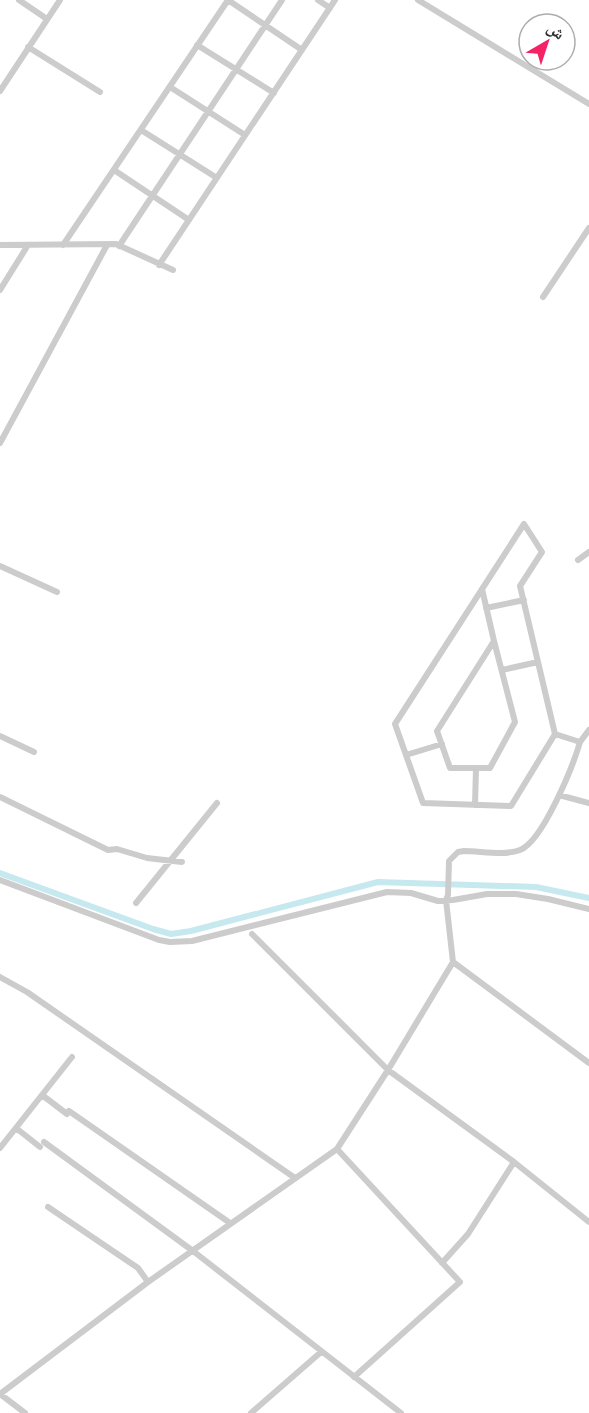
<svg xmlns="http://www.w3.org/2000/svg" width="589" height="1413" font-family="'Work Sans','Noto Naskh Arabic',sans-serif">
<style>
.lines{fill:none;stroke-linecap:round;stroke-linejoin:round}
.canal{stroke:#c6e9ef;stroke-width:6}
.minor{stroke:#ccc;stroke-width:6}
</style>
<rect width="100%" height="100%" fill="#fff"/>
<g class="lines">
<path class="canal" d="M0,873l153,56 18,5 20,-3 187,-49 158,5 53,11"/>
<path class="minor" d="M19,0l28,19
M228,0l74,50
M318,0l12,8
M418,0l171,104
M197,45l77,48
M28,47l72,45
M170,87l75,48
M0,91l60,-91
M141,130l76,48
M114,170l75,50
M0,245l116,-1 57,26
M63,245l165,-245
M119,246l163,-246
M159,265l176,-265
M0,290l28,-45
M543,297l46,-69
M0,443l107,-198
M524,524l18,28 -22,34 35,148 -44,72 -88,-3 -28,-79z
M578,560l11,-8
M0,566l57,26
M482,589l12,52 -57,90 13,37h40l25,-46 -21,-81
M486,608l38,-8
M502,670l36,-8
M555,734l25,8 9,-12
M0,736l34,16
M406,755l36,-11
M559,795l30,8
M0,797l108,53 9,-1 30,9 35,4
M475,805l1,-37
M0,880l159,60 11,2 22,-1 195,-49 24,1 27,8 15,-1 34,-6h29l32,5 41,10
M136,903l81,-100
M252,934l136,136 126,92 75,60
M453,962l136,101
M0,977l27,15 268,186
M42,1095l25,19
M69,1111l161,112
M16,1128l24,19
M44,1142l149,109 208,162
M0,1148l72,-91
M337,1149l123,133 -106,95
M48,1207l90,61 10,14
M442,1263l26,-29 46,-72
M0,1394l148,-112 189,-133 51,-79 65,-108 -7,-62 2,-5 1,-34 9,-9 6,-1c17,0 40,5 56,-1 23,-9 53,-84 60,-108
M0,1394l25,19
M251,1413l70,-61"/>
</g>
<g transform="translate(547 42) rotate(39)"><circle r="28" fill="#ffffff" stroke="#acacac" stroke-width="1.5"/>
<path d="M0-4.5L10 22L0 15L-10 22Z" fill="#f52265"/>
<text y="-9" font-size="16" font-weight="bold" text-anchor="middle" fill="#2f2f2f">ش</text>
</g>
</svg>
